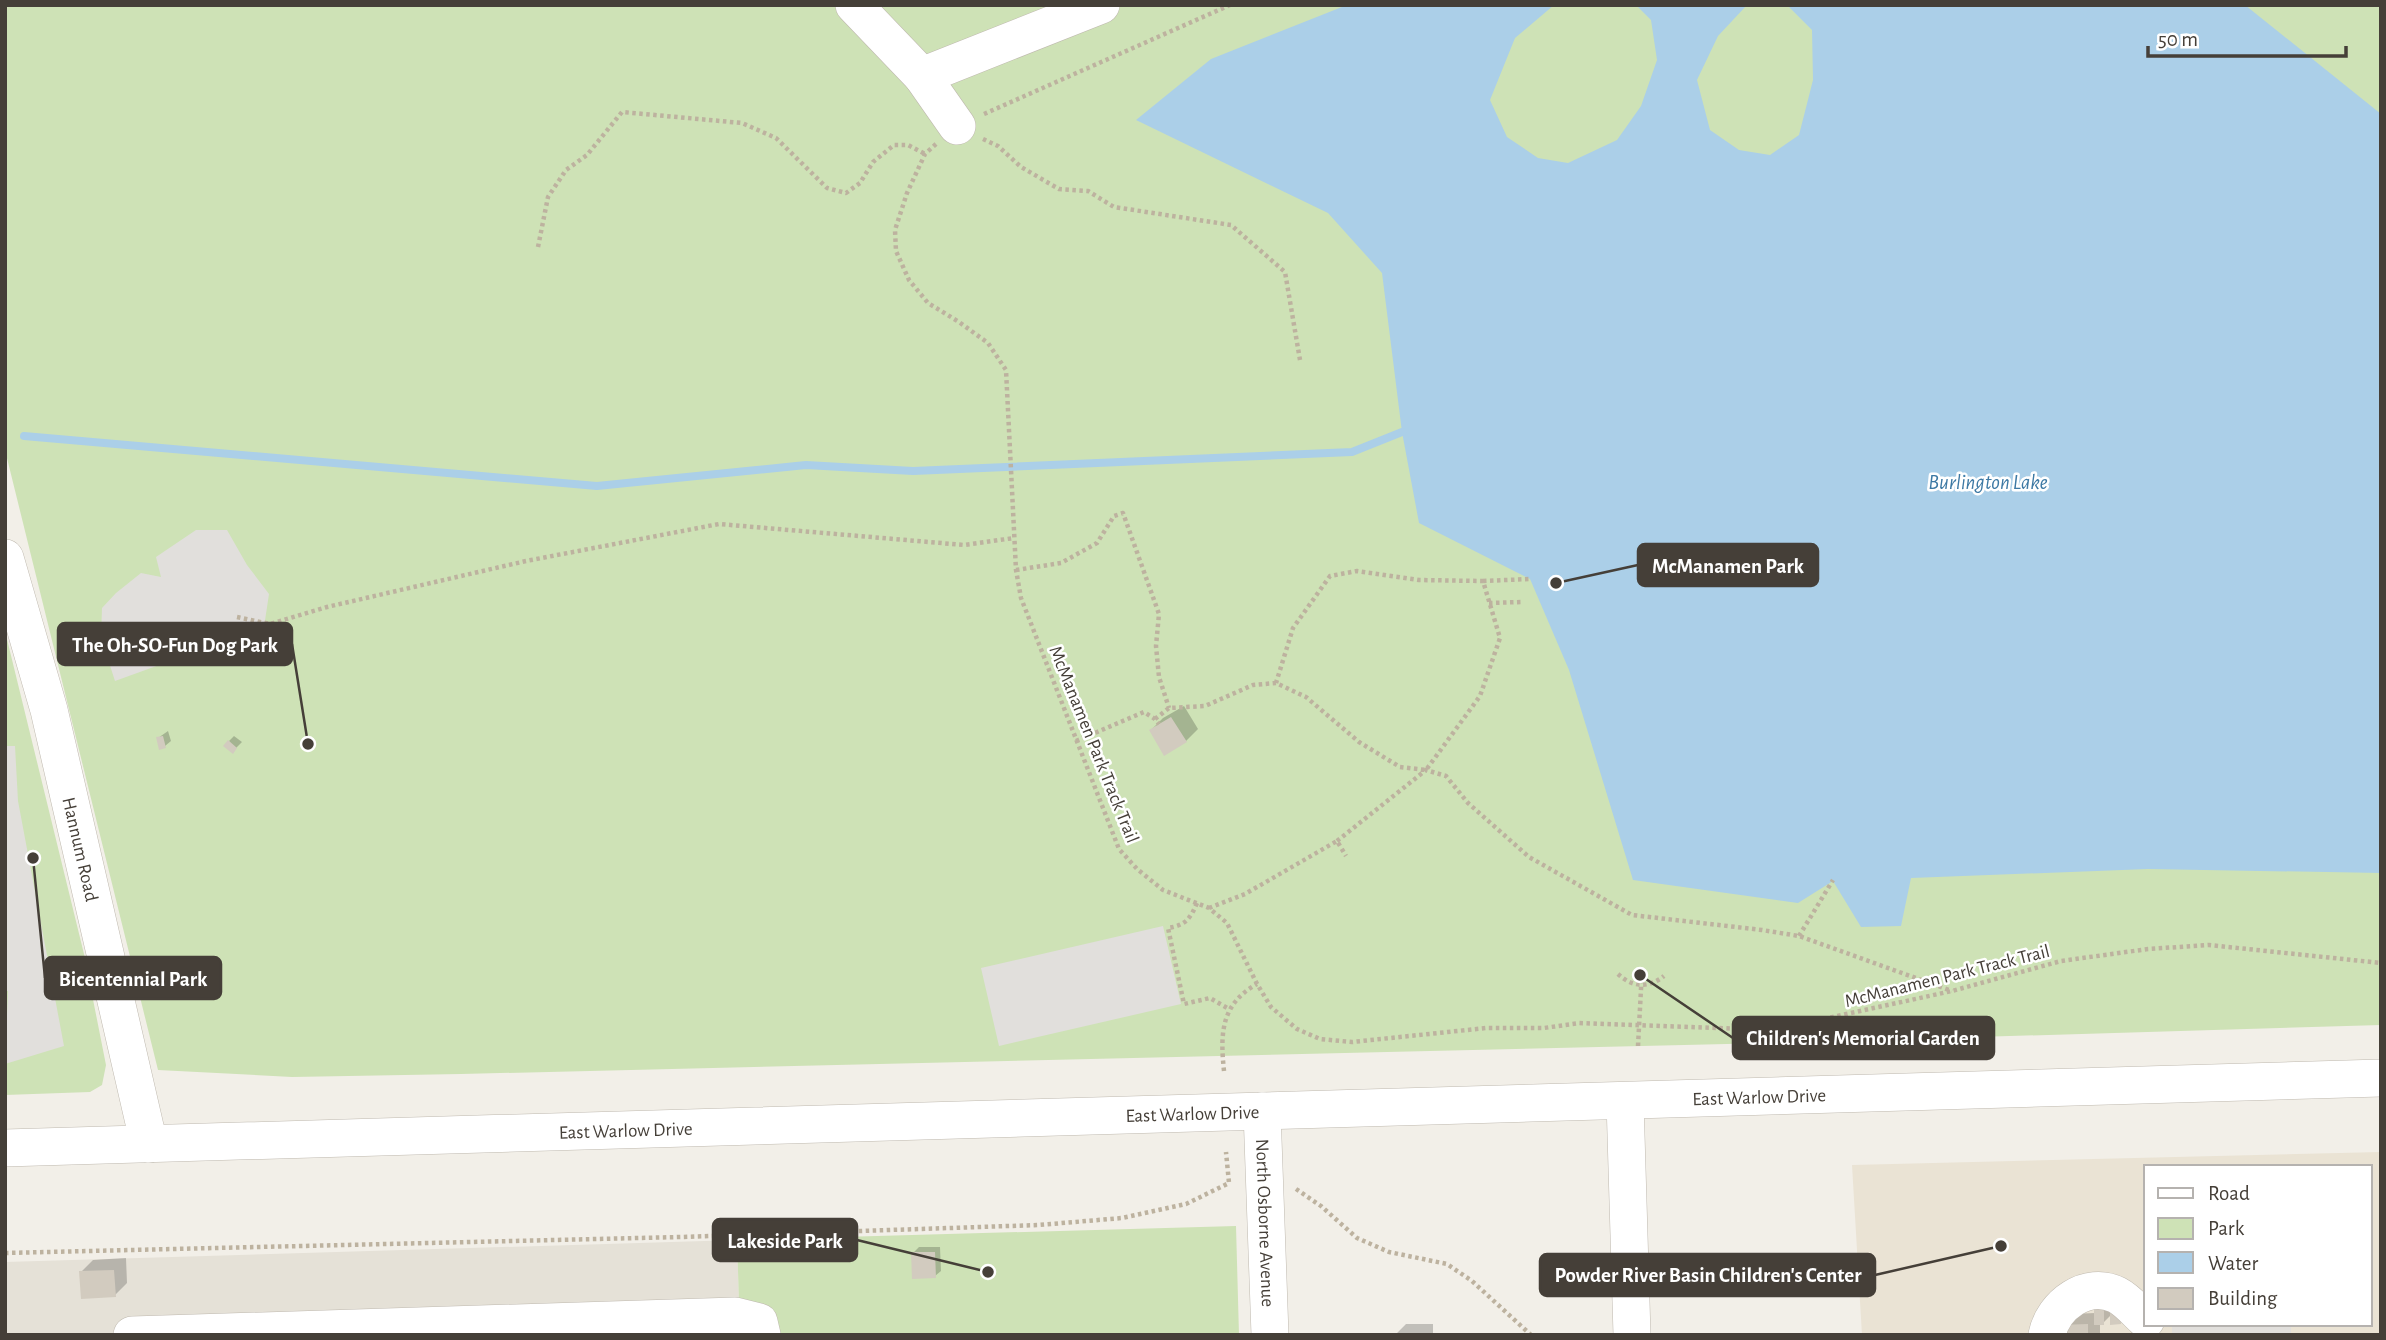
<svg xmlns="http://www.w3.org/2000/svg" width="2386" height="1340" font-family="'Alegreya Sans',sans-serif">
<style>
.residential{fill:#e5e1d7}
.education{fill:#eae3d4;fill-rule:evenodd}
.green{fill:#cee2b6}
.parking{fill:#e1dfdc}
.water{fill:#abcfe8}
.shadow{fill:#0003}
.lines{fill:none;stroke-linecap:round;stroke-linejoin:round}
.stream{stroke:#abcfe8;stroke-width:8}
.building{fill:#d2cbbf}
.minor-casing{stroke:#bfb9af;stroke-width:38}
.path{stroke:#bdb29f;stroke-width:4.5;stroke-dasharray:3.5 3.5;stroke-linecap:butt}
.minor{stroke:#fff;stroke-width:37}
.labels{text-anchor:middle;stroke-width:5;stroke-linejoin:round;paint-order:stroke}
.street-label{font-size:19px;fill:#453f38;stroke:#fff}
.water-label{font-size:21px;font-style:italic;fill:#3d79a4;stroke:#fff}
.leader{fill:none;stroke:#453f38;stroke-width:2.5}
.callout-dot{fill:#453f38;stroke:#fff;stroke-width:2.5}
.callout{fill:#453f38;stroke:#453f38;stroke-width:2.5}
.callout-label{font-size:21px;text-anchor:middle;font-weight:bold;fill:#fff}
</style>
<rect width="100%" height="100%" fill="#f2efe8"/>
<path class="residential" d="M737,1240l2,63 15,32h-749v-73z"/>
<path class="education" d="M2381,1152v183h-519l-10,-170zM2146,1167h224v157h-224z"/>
<path class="green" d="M5,5h2376v1020l-569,17 -1351,32 -169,3 -134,-7 -153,-620z
M5,631l79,323 22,111 -4,20 -12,7 -85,3z
M1236,1226l3,109h-468l-32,-32 -2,-63z"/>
<path class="parking" d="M196,530h31l20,35 22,29 -5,33 -149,54 -14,-43 1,-30 14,-15 25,-20 20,4 -5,-20z
M5,735l2,11h8l3,55 46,245 -59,18 3,-73h-3z
M1163,926l18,78 -182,42 -18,-78z
M2172,1324h119v11h-119z"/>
<path class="water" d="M1347,5h207l-39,33 -25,62 17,37 31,21 30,5 49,-23 24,-34 16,-46 -6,-40 -15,-15h111l-29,31 -21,44 13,50 29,20 31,5 29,-20 14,-55 -1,-50 -25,-25h458l136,109v759l-233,-4 -237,9 -10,48 -40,1 -28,-46 -35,22 -165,-23 -64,-210 -39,-91 -111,-56 -17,-91 -20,-159 -54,-60 -192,-93 75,-61z"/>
<path class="shadow" d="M1184,706l14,23 -12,12 -35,-11 12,-12z
M168,731l3,10 -6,5 -7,-8z
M234,736l8,6 -9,9 -4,-10z
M919,1247h21l1,24 -6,5 -22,-23z
M126,1258l1,25 -12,12 -34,-23 12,-12z
M2101,1302l25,15 -6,6 -8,-9 -9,9h-3v12h-39l12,-21 22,-1z
M1406,1324h27v11h-38z"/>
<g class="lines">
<path class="stream" d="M24,436l573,50 209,-21 107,6 439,-19 50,-20"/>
</g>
<path class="building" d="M1171,717l16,25 -23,14 -15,-26z
M163,736l3,12 -7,2 -3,-13z
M228,740l9,8 -4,6 -10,-8z
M911,1252h24l1,26 -24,1z
M114,1270l2,27 -35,2 -2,-28z
M2110,1306h10l1,18 -11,1z
M2094,1307h10v18h-10z
M2088,1324v11h-28l-1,-10z"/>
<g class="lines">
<defs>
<g id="minor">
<path d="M854,5l68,71 35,50"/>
<path d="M922,76l179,-71"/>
<path id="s1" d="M5,558l44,152 100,434"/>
<path d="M1625,1101l7,234"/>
<path id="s2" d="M1262,1111l8,224"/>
<path id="s3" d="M5,1148l2376,-70"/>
<path d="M132,1335l603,-19 24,6 3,13"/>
<path d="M2047,1335c6,-30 40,-55 70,-40 10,5 20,17 29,25"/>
</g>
</defs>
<use href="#minor" class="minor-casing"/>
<path class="path" d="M984,114l246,-109
M983,139l15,7 23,21 38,22 29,2 26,16 117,18 54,47 15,88
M936,144l-11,10 -18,39 -12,37 1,21 13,29 19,23 31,19 29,21 18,27 10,200 5,28 98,251 18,20 26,21 46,18 18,15 30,61 14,23 26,22 23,10 32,3 134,-14h58l35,-5 167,6 59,-6 147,-32 109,-30 87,-12 61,-4 172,18
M538,247l10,-50 18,-27 21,-15 35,-43 120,11 34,15 51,50 19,5 14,-10 13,-21 21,-17h14l17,9
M1016,570l45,-7 36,-20 17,-27 9,-3 36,101 -3,32 3,31 10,31
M1483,581l47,-2
M1489,603l33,-1
M237,617l33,7 57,-17 199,-46 193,-37 245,21 50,-7
M1155,719l14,-11 36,-2 48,-21 23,-2 30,14 53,45 41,25 26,3 54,-74 20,-58 -17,-57 -64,-1 -62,-9 -27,5 -37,52 -17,55
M1076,741l68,-29 11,7 4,5
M1337,841l89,-71 20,6 22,27 61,54 103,58 130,15 37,6 153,55
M1197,903c-7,16 -11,22 -29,25l16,76 26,-6 19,11
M1209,908l36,-14 92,-53 9,15
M1799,936l34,-56
M1618,974c15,14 31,14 46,2
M1638,1046l4,-76
M1224,1071c-4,-38 -3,-67 33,-87
M1296,1189l25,17 36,32 32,14 58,12 25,17 59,54
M5,1253l676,-16 358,-12 83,-7 64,-14 43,-21 -3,-31"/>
<use href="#minor" class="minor"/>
</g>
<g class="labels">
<g class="street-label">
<text transform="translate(1095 744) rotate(68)" y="7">McManamen Park Track Trail</text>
<text dy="7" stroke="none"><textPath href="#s1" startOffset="301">Hannum Road</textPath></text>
<text transform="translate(1947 975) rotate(-14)" y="7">McManamen Park Track Trail</text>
<text dy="7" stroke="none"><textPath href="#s3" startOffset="1755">East Warlow Drive</textPath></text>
<text dy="7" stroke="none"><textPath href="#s3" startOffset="1188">East Warlow Drive</textPath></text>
<text dy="7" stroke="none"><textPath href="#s3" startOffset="621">East Warlow Drive</textPath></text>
<text dy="7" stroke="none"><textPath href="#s2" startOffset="112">North Osborne Avenue</textPath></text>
</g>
<g class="water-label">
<text x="1988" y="489">Burlington Lake</text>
</g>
</g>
<path class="leader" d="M1556 583L1638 565M308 744L292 644M33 858L45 978M1640 975L1733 1038M988 1272L857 1240M2001 1246L1875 1275"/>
<g class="callout-dot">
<circle cx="1556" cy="583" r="7"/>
<circle cx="308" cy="744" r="7"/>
<circle cx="33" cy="858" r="7"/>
<circle cx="1640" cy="975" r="7"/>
<circle cx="988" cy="1272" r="7"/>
<circle cx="2001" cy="1246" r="7"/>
</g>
<g class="callout">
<rect x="1638" y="544" width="180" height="42" rx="7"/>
<rect x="58" y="623" width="234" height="42" rx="7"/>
<rect x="45" y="957" width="176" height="42" rx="7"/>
<rect x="1733" y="1017" width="261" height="42" rx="7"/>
<rect x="713" y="1219" width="144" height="42" rx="7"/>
<rect x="1540" y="1254" width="335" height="42" rx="7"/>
</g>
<g class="callout-label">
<text x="1728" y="573">McManamen Park</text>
<text x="175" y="652">The Oh-SO-Fun Dog Park</text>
<text x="133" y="986">Bicentennial Park</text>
<text x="1863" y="1045">Children's Memorial Garden</text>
<text x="785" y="1248">Lakeside Park</text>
<text x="1708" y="1282">Powder River Basin Children's Center</text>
</g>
<rect width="2386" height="1340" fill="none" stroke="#453f38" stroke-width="14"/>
<rect x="2144" y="1165" width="228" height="161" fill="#ffffff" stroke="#b5b2af" stroke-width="2"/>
<rect x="2158" y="1188" width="35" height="10" fill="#ffffff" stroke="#b5b2af" stroke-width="2"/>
<text x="2208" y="1200" font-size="21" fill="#453f38">Road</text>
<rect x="2158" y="1218" width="35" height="21" fill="#cee2b6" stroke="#b5b2af" stroke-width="2"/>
<text x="2208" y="1235" font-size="21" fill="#453f38">Park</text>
<rect x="2158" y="1252" width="35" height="21" fill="#abcfe8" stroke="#b5b2af" stroke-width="2"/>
<text x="2208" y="1270" font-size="21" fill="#453f38">Water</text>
<rect x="2158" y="1288" width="35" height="21" fill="#d2cbbf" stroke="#b5b2af" stroke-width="2"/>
<text x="2208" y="1305" font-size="21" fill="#453f38">Building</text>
<path d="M2148 46v10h198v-10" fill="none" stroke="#453f38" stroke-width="3.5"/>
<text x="2158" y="46" font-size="21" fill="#453f38" stroke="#ffffff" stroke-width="5" paint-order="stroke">50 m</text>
</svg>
